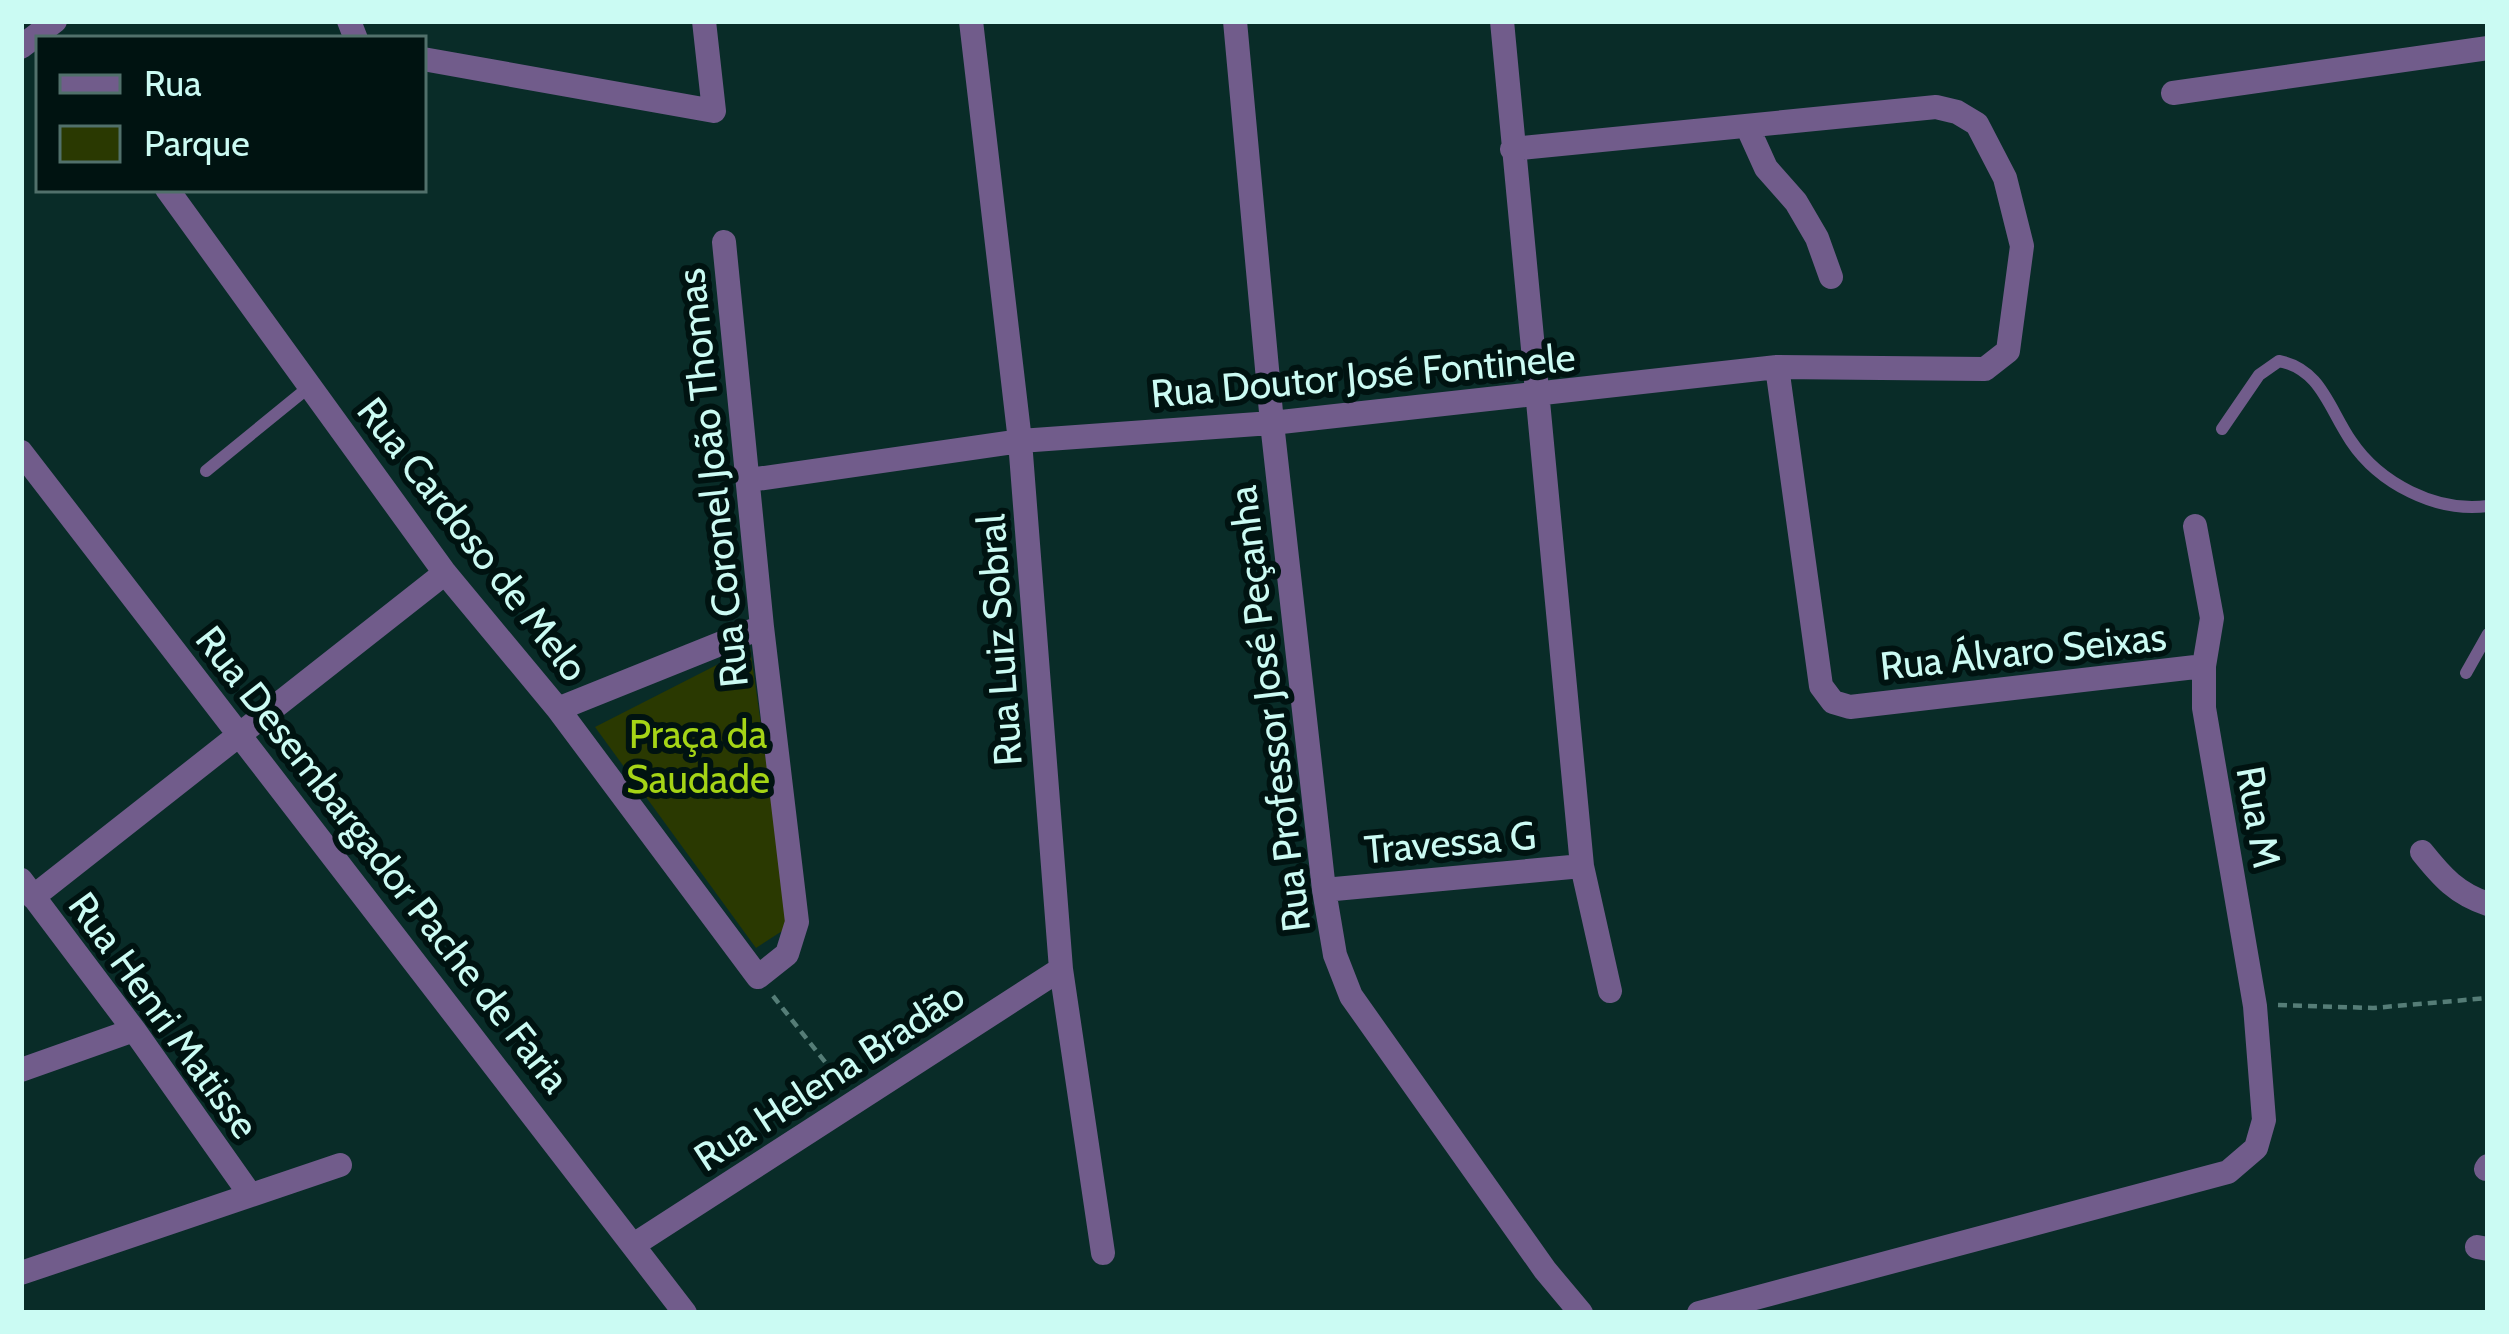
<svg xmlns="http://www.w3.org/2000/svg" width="2509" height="1334" font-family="Cabin,sans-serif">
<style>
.green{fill:#2a3901}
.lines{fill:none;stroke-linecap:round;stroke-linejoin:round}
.path{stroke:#557d77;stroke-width:4.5;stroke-dasharray:9 6;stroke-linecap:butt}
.lane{stroke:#715c8b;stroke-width:12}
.street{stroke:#715c8b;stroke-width:24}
.labels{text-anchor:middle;stroke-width:12;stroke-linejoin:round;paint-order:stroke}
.street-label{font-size:39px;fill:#cbfbf3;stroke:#001311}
.park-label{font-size:39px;fill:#a5d516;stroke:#001311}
</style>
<rect width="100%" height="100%" fill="#092c28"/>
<path class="green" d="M750,648l40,278 -34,22 -161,-221z"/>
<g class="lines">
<path class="path" d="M773,996l71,90
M2278,1005l95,3 115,-10"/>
<path class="lane" d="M2222,429l37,-54 20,-14c42,8 50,48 72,80 28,42 85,72 137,65
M206,471l103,-84
M2466,673l22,-39"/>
<path class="street" d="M349,21l7,18
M971,21l49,420 41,528 42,284
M1235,21l37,402 52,467 11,65 16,41 194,274 36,43
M1502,21l80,845 28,125
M21,47l34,-26
M423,59l291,52 -10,-90
M2173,93l315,-45
M1747,126l19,42 30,34 21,36 14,39
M167,189l278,384 113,136 200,268 29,-23 10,-32 -35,-295 -38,-385
M1777,367l44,319 12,16 17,5 354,-41
M21,452l664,861
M750,480l270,-39 252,-18 505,-56 208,2 23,-18 14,-105 -17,-68 -28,-54 -20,-12 -21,-5 -424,42
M558,709l204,-82
M2422,852c20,25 35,42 66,52
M21,880l113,150 115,163
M1324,890l258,-24
M33,897l412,-324
M21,1070l113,-40
M2486,1169l2,-3
M635,1244l426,-275
M2477,1247l11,2
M21,1273l319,-108
M1699,1313l529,-141 28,-24 8,-28 -9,-114 -51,-298v-42l8,-48 -17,-92"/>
</g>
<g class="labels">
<g class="street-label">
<text transform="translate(1363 375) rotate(-5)" y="14">Rua Doutor José Fontinele</text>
<text transform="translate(712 478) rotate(-96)" y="14">Rua Coronel João Thomas</text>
<text transform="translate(473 539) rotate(52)" y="14">Rua Cardoso de Melo</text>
<text transform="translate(999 640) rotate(-94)" y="14">Rua Luiz Sobral</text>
<text transform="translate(2023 651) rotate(-6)" y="14">Rua Álvaro Seixas</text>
<text transform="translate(1269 709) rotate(-97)" y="14">Rua Professor José Peçanha</text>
<text transform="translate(2259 817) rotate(80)" y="14">Rua M</text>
<text transform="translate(1450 842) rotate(-5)" y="14">Travessa G</text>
<text transform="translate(383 859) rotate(52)" y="14">Rua Desembargador Pache de Faria</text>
<text transform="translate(164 1015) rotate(54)" y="14">Rua Henri Matisse</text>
<text transform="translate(829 1076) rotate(-33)" y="14">Rua Helena Bradão</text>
</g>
<g class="park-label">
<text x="698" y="748">Praça da<tspan x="698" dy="45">Saudade</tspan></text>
</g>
</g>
<rect width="2509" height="1334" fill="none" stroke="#cbfbf3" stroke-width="48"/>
<rect x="36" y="36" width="390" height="156" fill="#001311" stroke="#51706b" stroke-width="3"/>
<rect x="60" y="75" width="60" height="18" fill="#715c8b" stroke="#51706b" stroke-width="3"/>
<text x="144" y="96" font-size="36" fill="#cbfbf3">Rua</text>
<rect x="60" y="126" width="60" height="36" fill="#2a3901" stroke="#51706b" stroke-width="3"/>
<text x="144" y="156" font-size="36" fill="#cbfbf3">Parque</text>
</svg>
